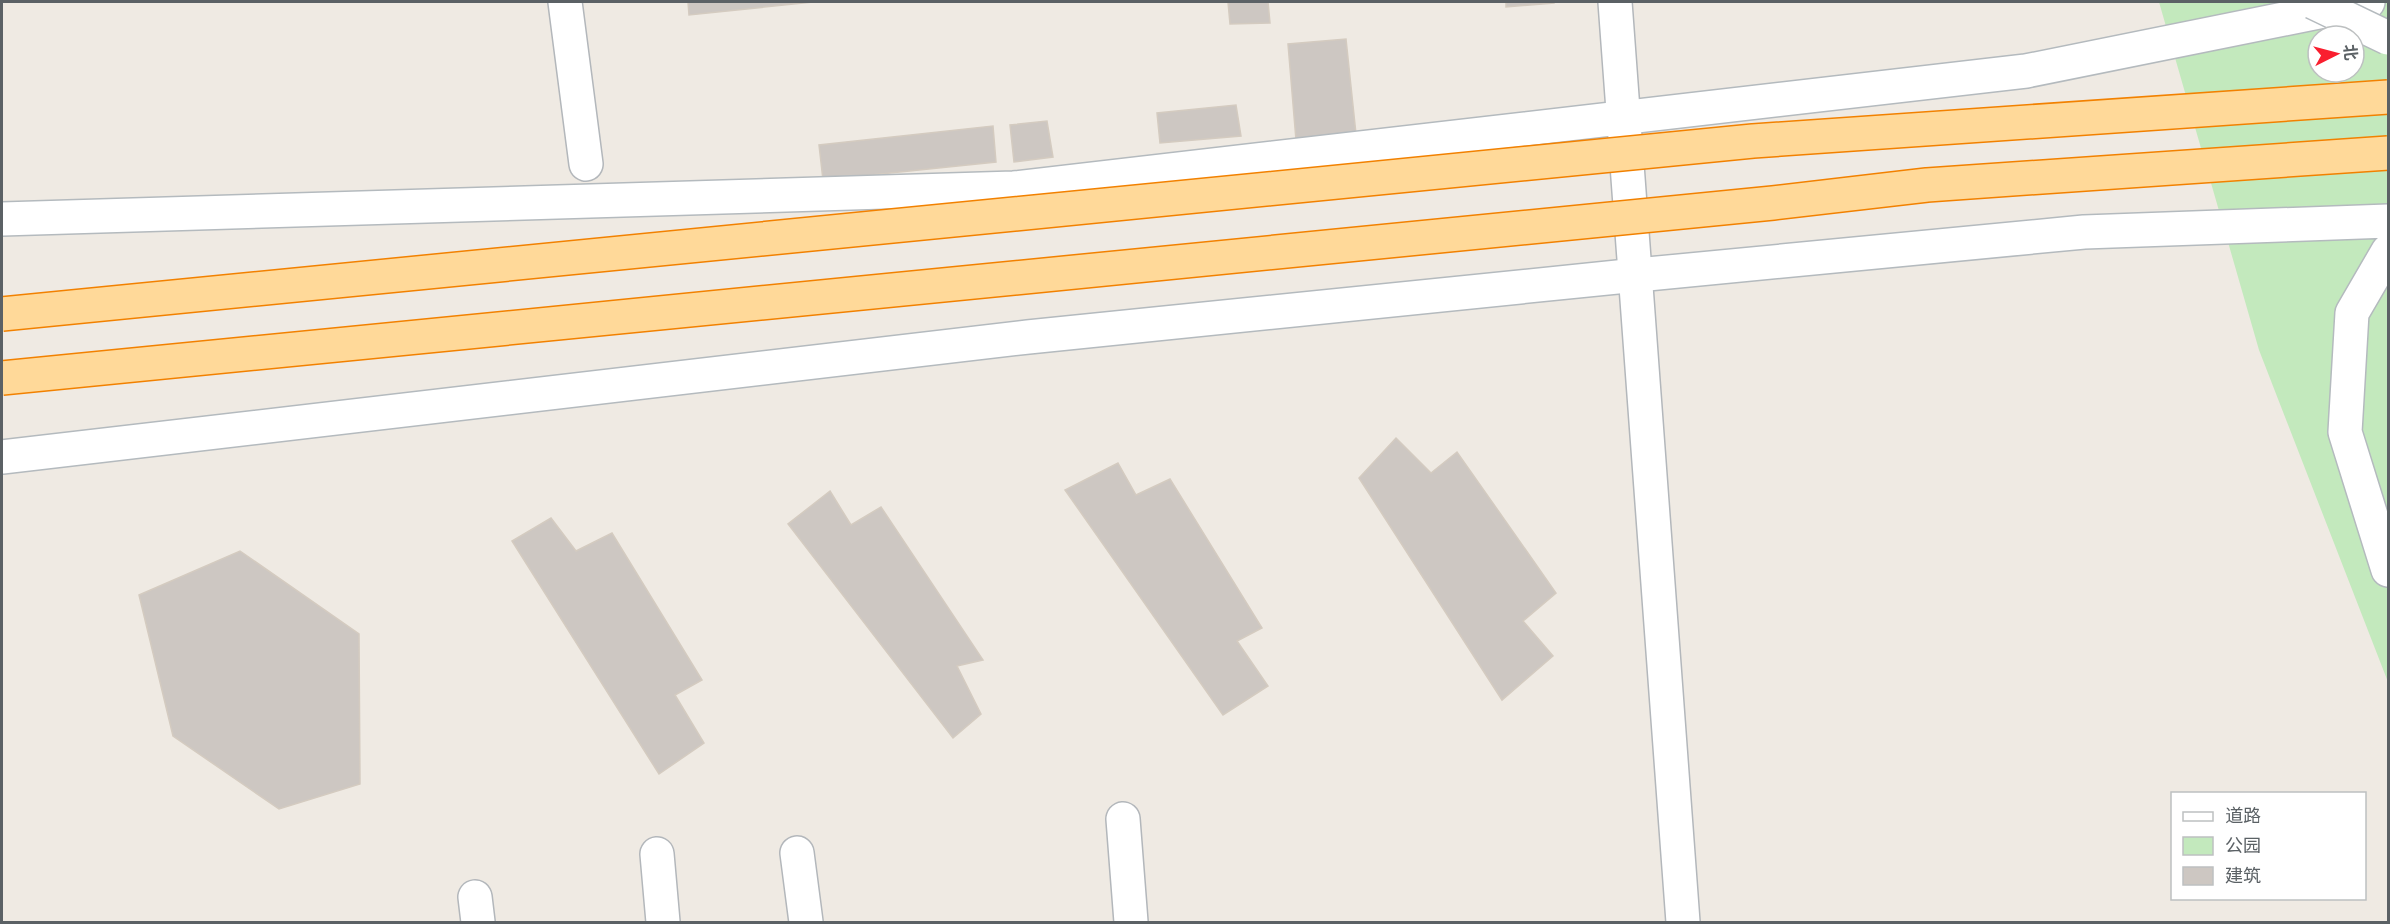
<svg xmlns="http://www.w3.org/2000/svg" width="2390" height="924" font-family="'PT Sans','Noto Sans SC',sans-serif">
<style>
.green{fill:#c3e9bd;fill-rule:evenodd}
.building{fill:#cdc7c2;stroke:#d4cbc0;stroke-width:1.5}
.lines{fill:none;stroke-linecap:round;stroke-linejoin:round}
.minor-casing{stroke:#b3b7bb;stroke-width:36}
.tertiary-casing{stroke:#b3b7bb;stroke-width:36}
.secondary-casing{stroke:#b4babe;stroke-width:36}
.minor{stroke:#fff;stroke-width:33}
.tertiary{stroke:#fff;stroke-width:33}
.secondary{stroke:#fff;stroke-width:33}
.secondary-bridge-casing{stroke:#b4babe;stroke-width:36;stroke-linecap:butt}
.trunk-bridge-casing{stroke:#f28100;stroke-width:36;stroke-linecap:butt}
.secondary-bridge{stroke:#fff;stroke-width:33}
.trunk-bridge{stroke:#ffd999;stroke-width:33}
</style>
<rect width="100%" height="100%" fill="#efeae3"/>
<path class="green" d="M2159,2h229v680l-129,-332zM2318,36h36v36h-36z"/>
<path class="building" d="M688,2h125l-124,13z
M1228,2h40l2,21 -40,1z
M1506,2h48v1l-48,4z
M1346,39l10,95 -60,6 -8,-96z
M1236,105l5,31 -81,7 -3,-30z
M1047,121l6,36 -39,5 -4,-37z
M993,126l3,36 -173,18 -4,-35z
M1396,438l35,35 26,-21 99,141 -33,28 30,35 -51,44 -143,-222z
M1118,463l18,32 34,-16 92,149 -25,13 31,45 -45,29 -158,-225z
M830,491l21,34 30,-18 102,153 -26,6 24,48 -28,24 -165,-214z
M551,518l25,33 36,-18 90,147 -27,15 29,48 -45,31 -147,-233z
M240,551l119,83 1,150 -81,25 -106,-73 -34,-141z"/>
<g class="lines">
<defs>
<path id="minor" d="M565,2l21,162
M1123,819l8,103
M797,853l9,69
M657,854l6,68
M475,897l3,25"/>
<path id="tertiary" d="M1615,2l68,920"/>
<path id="secondary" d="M2,219l1012,-31 1012,-117 342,-69
M2388,251l-36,62 -7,119 43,138
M2,457l1026,-120 609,-62 447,-43 304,-11"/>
</defs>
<use href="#minor" class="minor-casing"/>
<use href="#tertiary" class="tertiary-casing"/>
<use href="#secondary" class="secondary-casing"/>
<use href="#minor" class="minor"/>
<use href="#tertiary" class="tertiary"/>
<use href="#secondary" class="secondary"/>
<defs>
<path id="secondary-bridge" d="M2313,2l75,36"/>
<path id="trunk-bridge" d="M2,314l1751,-173 635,-44
M2,378l1771,-175 154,-18 461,-32"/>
</defs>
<use href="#secondary-bridge" class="secondary-bridge-casing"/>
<use href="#trunk-bridge" class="trunk-bridge-casing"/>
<use href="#secondary-bridge" class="secondary-bridge"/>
<use href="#trunk-bridge" class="trunk-bridge"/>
</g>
<rect width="2390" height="924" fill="none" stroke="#5b6165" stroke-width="6"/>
<rect x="2171" y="792" width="195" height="108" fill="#ffffff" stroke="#bdc0c1" stroke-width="1.5"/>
<rect x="2183" y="812" width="30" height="9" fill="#ffffff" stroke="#bdc0c1" stroke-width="1.5"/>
<text x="2225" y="822" font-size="18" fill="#5b6165">道路</text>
<rect x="2183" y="837" width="30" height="18" fill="#c3e9bd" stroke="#bdc0c1" stroke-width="1.5"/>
<text x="2225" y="852" font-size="18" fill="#5b6165">公园</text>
<rect x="2183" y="867" width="30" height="18" fill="#cdc7c2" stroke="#bdc0c1" stroke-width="1.5"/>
<text x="2225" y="882" font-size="18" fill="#5b6165">建筑</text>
<g transform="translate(2336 54) rotate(84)"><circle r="28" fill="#ffffff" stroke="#bdc0c1" stroke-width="1.5"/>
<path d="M0-4.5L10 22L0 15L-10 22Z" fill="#f91f2f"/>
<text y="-9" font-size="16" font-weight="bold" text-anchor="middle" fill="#5b6165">北</text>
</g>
</svg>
